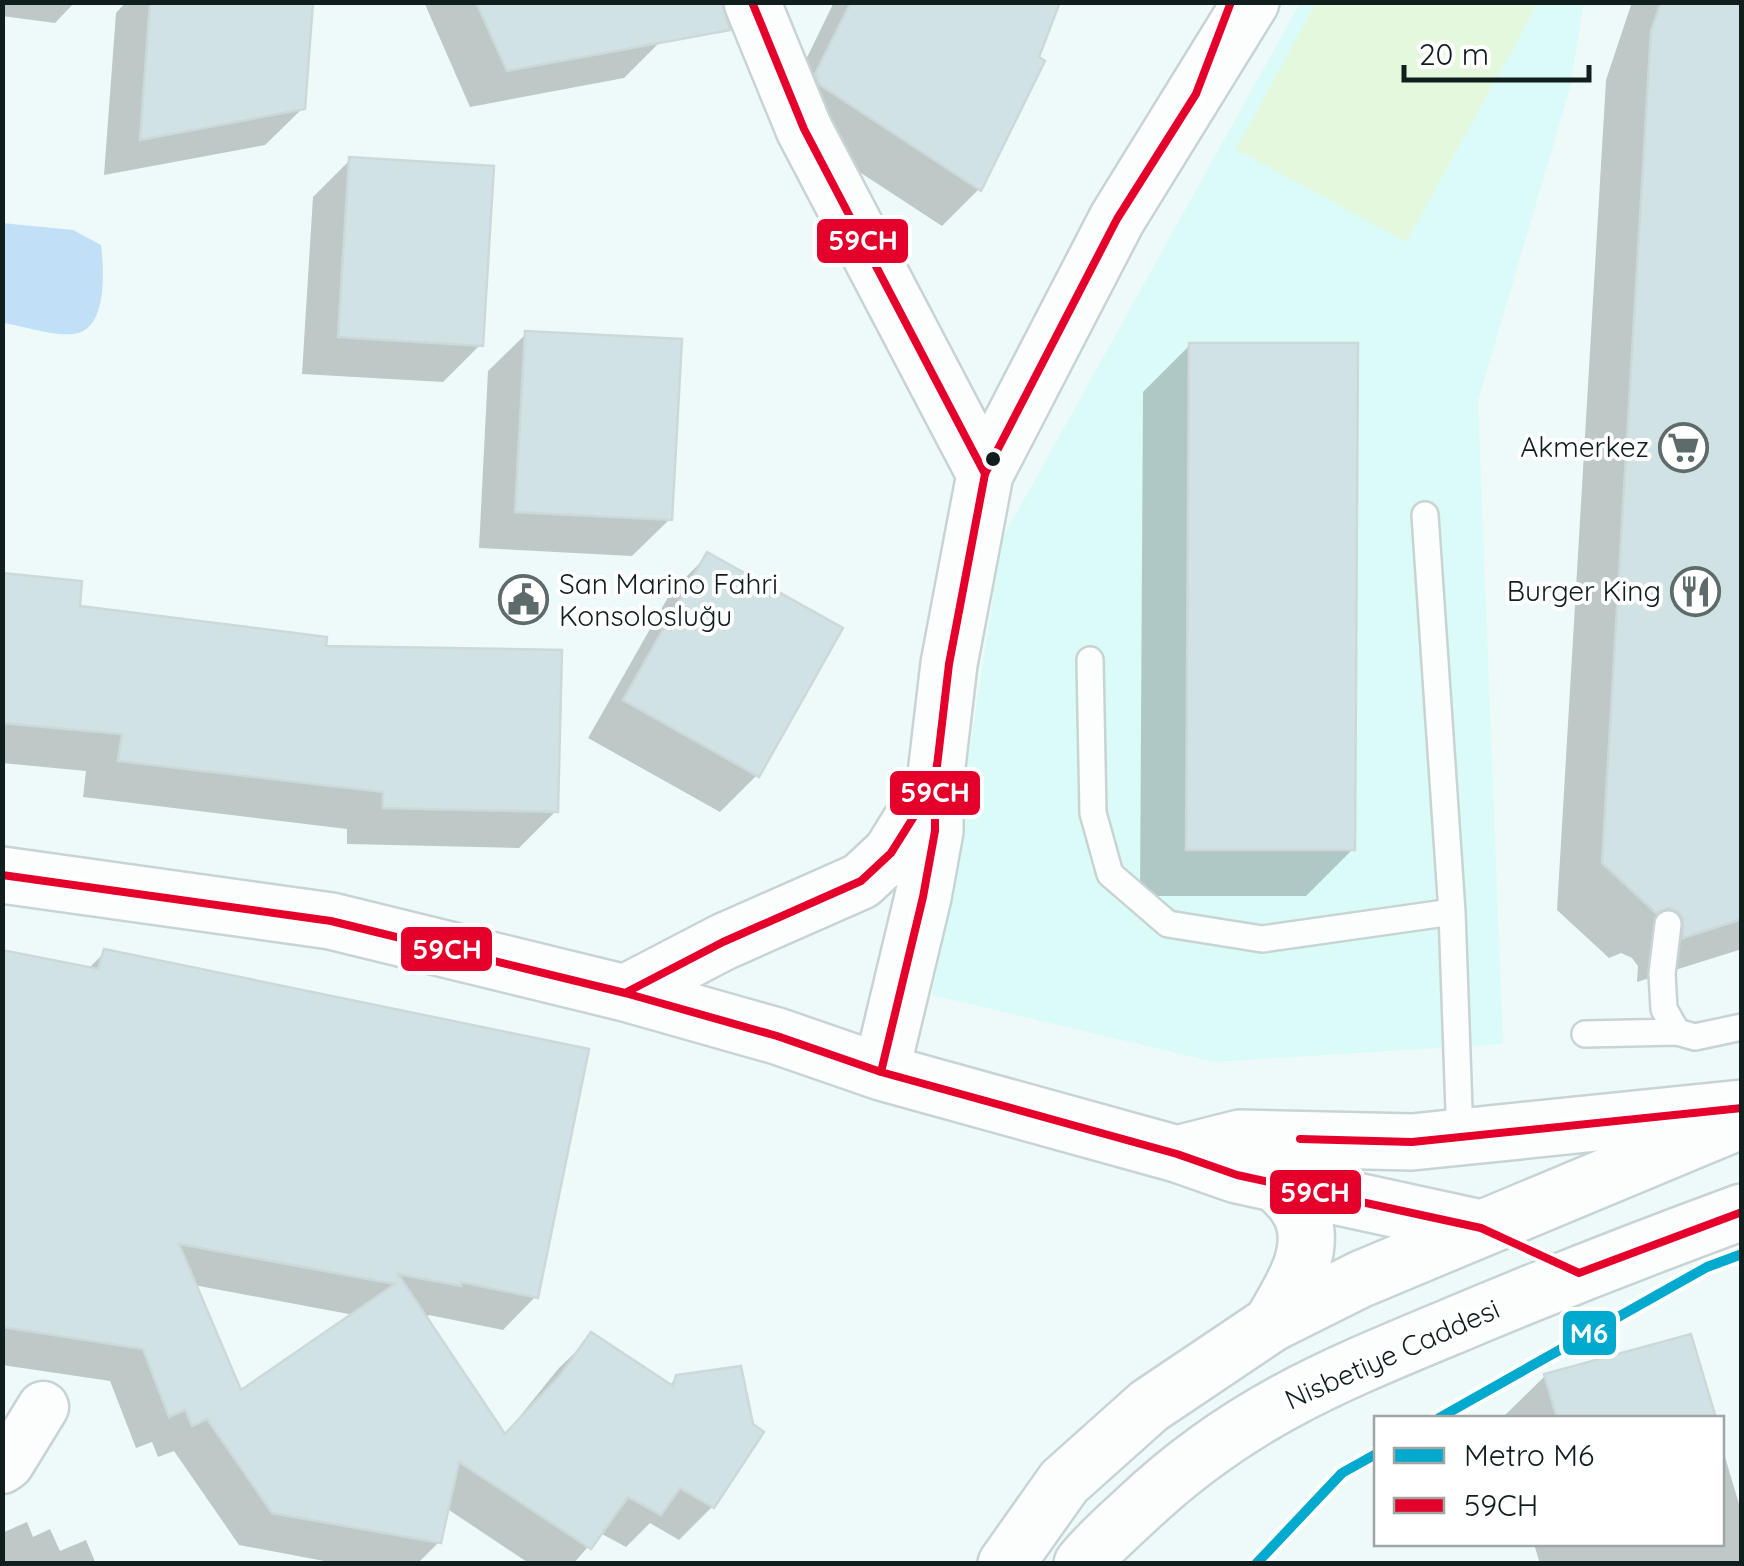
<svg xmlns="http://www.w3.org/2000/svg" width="1744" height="1566" font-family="Quicksand,sans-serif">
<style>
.built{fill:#dbfbf8}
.green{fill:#e4f8de}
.water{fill:#c2dff8}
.shadow{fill:#0003;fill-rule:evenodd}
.building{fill:#d1e2e5;stroke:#cdd8da;stroke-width:2.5;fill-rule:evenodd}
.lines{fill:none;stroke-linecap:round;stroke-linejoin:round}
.lane-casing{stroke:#c8d4d3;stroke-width:30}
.street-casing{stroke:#c8d4d3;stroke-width:55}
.secondary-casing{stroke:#c8d4d3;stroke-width:60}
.primary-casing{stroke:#c8d4d3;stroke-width:60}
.lane{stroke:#fcfefe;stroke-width:25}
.street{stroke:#fcfefe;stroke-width:50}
.secondary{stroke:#fcfefe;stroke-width:55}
.primary{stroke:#fcfefe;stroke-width:55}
.bus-1-casing{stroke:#fff;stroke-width:15}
.bus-1{stroke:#e4002b;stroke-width:8}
.metro-1-casing{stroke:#fff;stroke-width:18}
.metro-1{stroke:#00a9ce;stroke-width:10}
.bus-dot{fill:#111e1e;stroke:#fff;stroke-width:4}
.labels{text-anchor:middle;stroke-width:8;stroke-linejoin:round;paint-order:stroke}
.poi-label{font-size:28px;fill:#111e1e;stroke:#fff;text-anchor:end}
.street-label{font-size:28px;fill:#111e1e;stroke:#fff}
.line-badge{stroke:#fff;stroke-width:4}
.badge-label{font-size:28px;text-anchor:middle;font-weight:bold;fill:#fff}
</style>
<rect width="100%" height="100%" fill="#eefaf9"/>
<path class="built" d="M1300,3h284l-14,85 -92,313 25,643 -289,18 -282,-67 70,-456z"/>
<path class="green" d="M1316,3h222l-132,239 -170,-93z"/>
<path class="water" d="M2,223l71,7 28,15c3,25 7,86 -28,89 -21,2 -49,-8 -70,-11z"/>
<path class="shadow" d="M2,2h73l-20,21 -53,-7z
M126,2h184l-7,106 -38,37 -161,30 12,-162z
M424,2h225l12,39 -37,37 -154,29z
M834,2h224l-79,187 -37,37 -159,-104 -3,-9z
M1632,2h110v947l-105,33 1,-16 -6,-8 -11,-5 -12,5 -52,-48 49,-830z
M350,160l130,185 -37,37 -141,-8 11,-177z
M526,334l144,185 -38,37 -153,-8 9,-177z
M1190,345l163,504 -47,47h-166l3,-504z
M708,555l49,220 -37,37 -132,-74 83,-146z
M2,576l75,32 246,41 233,162 -37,37 -172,-4v-15l-264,-32 3,-26 -84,-8z
M105,952l431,344 -33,34 -74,-15 -4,4 79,117 54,-67 34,-33 77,50 8,-9 35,130 -33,33 -29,-17 -24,24 -26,-14 -27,31h-43l-84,-56 -7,34 -22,22h-77l-101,-19 -65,-94 -16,6 -6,-15 -16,6 -26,-67 -108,-16v-412l86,16zM194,1285l160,30 -114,79z
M1689,1337l24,81h-211l43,-42z
M1722,1447l20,67v50h-202l-6,-20h188z
M27,1522l6,15 17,-8 10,22 26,-11 10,24h-94v-31z"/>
<path class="building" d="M150,2h163l-8,107 -165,31z
M476,2h246l8,28 -223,41z
M851,2h209l-21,55 6,4 -64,130 -161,-106 -5,-11z
M1661,2h81v917l-59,19v-19l-5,-7 -9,-4 -13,5 -54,-50 49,-832z
M349,157l145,9 -11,180 -145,-9z
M525,331l157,8 -10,181 -157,-8z
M1189,343h169l-3,507h-169z
M707,552l136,76 -84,149 -136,-77z
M2,573l80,8 -2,25 247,31 -1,9 236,4 -4,162 -175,-4v-16l-265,-31 4,-27 -120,-11z
M104,949l485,100 -51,249 -77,-16v4l-63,-12 107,160 56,-60 30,-42 82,54 3,-11 65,-9 12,58 11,8 -50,76 -34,-20 -19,27 -33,-18 -37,52 -132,-87 -18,81 -169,-30 -65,-94 -15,7 -7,-16 -16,7 -26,-68 -141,-22v-377l96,19zM179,1244l216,40 -154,106z
M1691,1334l25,84h-159l-13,-44z"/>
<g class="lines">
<defs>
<path id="lane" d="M1425,515l27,397 8,226
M1090,660l3,153 17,61 58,50 94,15 190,-27
M1668,924l-6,50 2,35 13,23 18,5 47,-10
M1585,1034l92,-2"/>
<path id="street" d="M2,1468l6,-4 35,-57"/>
<path id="secondary" d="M752,2l52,127 181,345
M2,875l329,46 294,72 152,43 104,36 296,82 60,21 244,53
M625,993l98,-51 138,-61 30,-28 39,-63
M881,1072l42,-175 12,-66v-48l14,-119 36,-190 132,-255 134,-217
M1177,1154l63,-16 172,4 330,-34
M1271,1324c20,-34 51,-79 26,-117 -5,-9 -14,-16 -21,-24"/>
<path id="primary" d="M1006,1564l58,-82 85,-76 122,-82 90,-45 381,-159
M1082,1564c16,-20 36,-37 54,-54 99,-94 191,-132 314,-183 97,-41 194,-79 292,-115"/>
</defs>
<use href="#lane" class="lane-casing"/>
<use href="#street" class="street-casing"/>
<use href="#secondary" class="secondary-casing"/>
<use href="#primary" class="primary-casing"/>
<use href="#lane" class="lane"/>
<use href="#street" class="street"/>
<use href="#secondary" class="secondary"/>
<use href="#primary" class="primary"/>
<defs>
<path id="bus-1" d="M752,2l52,127 181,345
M2,875l329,46 294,72 152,43 104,36 296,82 60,21 244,53 98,45 163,-61
M625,993l98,-51 138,-61 30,-28 44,-70 2,-19
M881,1072l42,-175 12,-66v-48l14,-119 36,-190 132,-255 79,-125 35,-92
M1300,1139l112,3 330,-34"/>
</defs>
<use href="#bus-1" class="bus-1-casing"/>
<use href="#bus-1" class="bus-1"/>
<defs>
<path id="metro-1" d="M1439,1418l268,-151 35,-13
M1256,1564l86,-91 34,-19"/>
</defs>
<use href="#metro-1" class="metro-1-casing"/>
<use href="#metro-1" class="metro-1"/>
</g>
<defs>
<symbol id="supermarket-ring" viewBox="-11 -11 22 22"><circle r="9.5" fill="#fff" stroke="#5e6b6b" stroke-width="1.5"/><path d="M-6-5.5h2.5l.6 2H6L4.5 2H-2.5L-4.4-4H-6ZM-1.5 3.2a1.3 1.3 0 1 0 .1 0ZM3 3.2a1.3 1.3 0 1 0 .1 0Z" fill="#5e6b6b"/></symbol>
<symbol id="restaurant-ring" viewBox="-11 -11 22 22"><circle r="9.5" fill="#fff" stroke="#5e6b6b" stroke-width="1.5"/><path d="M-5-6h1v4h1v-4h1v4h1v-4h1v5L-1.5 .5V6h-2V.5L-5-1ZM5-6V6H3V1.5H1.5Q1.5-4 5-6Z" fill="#5e6b6b"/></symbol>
<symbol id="civic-ring" viewBox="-11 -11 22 22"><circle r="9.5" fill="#fff" stroke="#5e6b6b" stroke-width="1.5"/><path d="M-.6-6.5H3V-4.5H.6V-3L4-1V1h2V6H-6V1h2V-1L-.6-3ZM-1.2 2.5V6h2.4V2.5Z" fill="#5e6b6b"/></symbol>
</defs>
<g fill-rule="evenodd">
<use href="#supermarket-ring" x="1656" y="420" width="55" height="55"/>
<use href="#restaurant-ring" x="1668" y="564" width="55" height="55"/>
<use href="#civic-ring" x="496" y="572" width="55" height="55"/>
</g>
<circle class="bus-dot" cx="993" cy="459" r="9"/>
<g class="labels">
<g class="poi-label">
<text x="1649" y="457">Akmerkez</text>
<text x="559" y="594" text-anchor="start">San Marino Fahri<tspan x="559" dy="32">Konsolosluğu</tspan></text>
<text x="1661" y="601">Burger King</text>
</g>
<g class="street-label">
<text transform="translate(1392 1354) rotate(-24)" y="10">Nisbetiye Caddesi</text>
</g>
</g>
<g class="line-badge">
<rect x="815" y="217" width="95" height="48" rx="10" fill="#e4002b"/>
<rect x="888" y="769" width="94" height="48" rx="10" fill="#e4002b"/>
<rect x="399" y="925" width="95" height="48" rx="10" fill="#e4002b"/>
<rect x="1268" y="1168" width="95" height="48" rx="10" fill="#e4002b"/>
<rect x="1561" y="1309" width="57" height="48" rx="10" fill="#00a9ce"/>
</g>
<g class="badge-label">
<text x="863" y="250">59CH</text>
<text x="935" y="802">59CH</text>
<text x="447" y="959">59CH</text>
<text x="1315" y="1202">59CH</text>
<text x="1589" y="1343">M6</text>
</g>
<rect width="1744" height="1566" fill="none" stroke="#111e1e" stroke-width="10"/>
<rect x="1374" y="1416" width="350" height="130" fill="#ffffff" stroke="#a0a5a5" stroke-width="2.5"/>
<rect x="1394" y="1448" width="50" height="15" fill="#00a9ce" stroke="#a0a5a5" stroke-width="2.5"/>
<text x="1464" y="1466" font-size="30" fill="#111e1e">Metro M6</text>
<rect x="1394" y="1498" width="50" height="15" fill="#e4002b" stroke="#a0a5a5" stroke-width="2.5"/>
<text x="1464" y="1516" font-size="30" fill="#111e1e">59CH</text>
<path d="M1404 65v15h185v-15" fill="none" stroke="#111e1e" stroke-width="5"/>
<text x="1419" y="65" font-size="30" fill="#111e1e" stroke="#ffffff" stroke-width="8" paint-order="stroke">20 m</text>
</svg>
